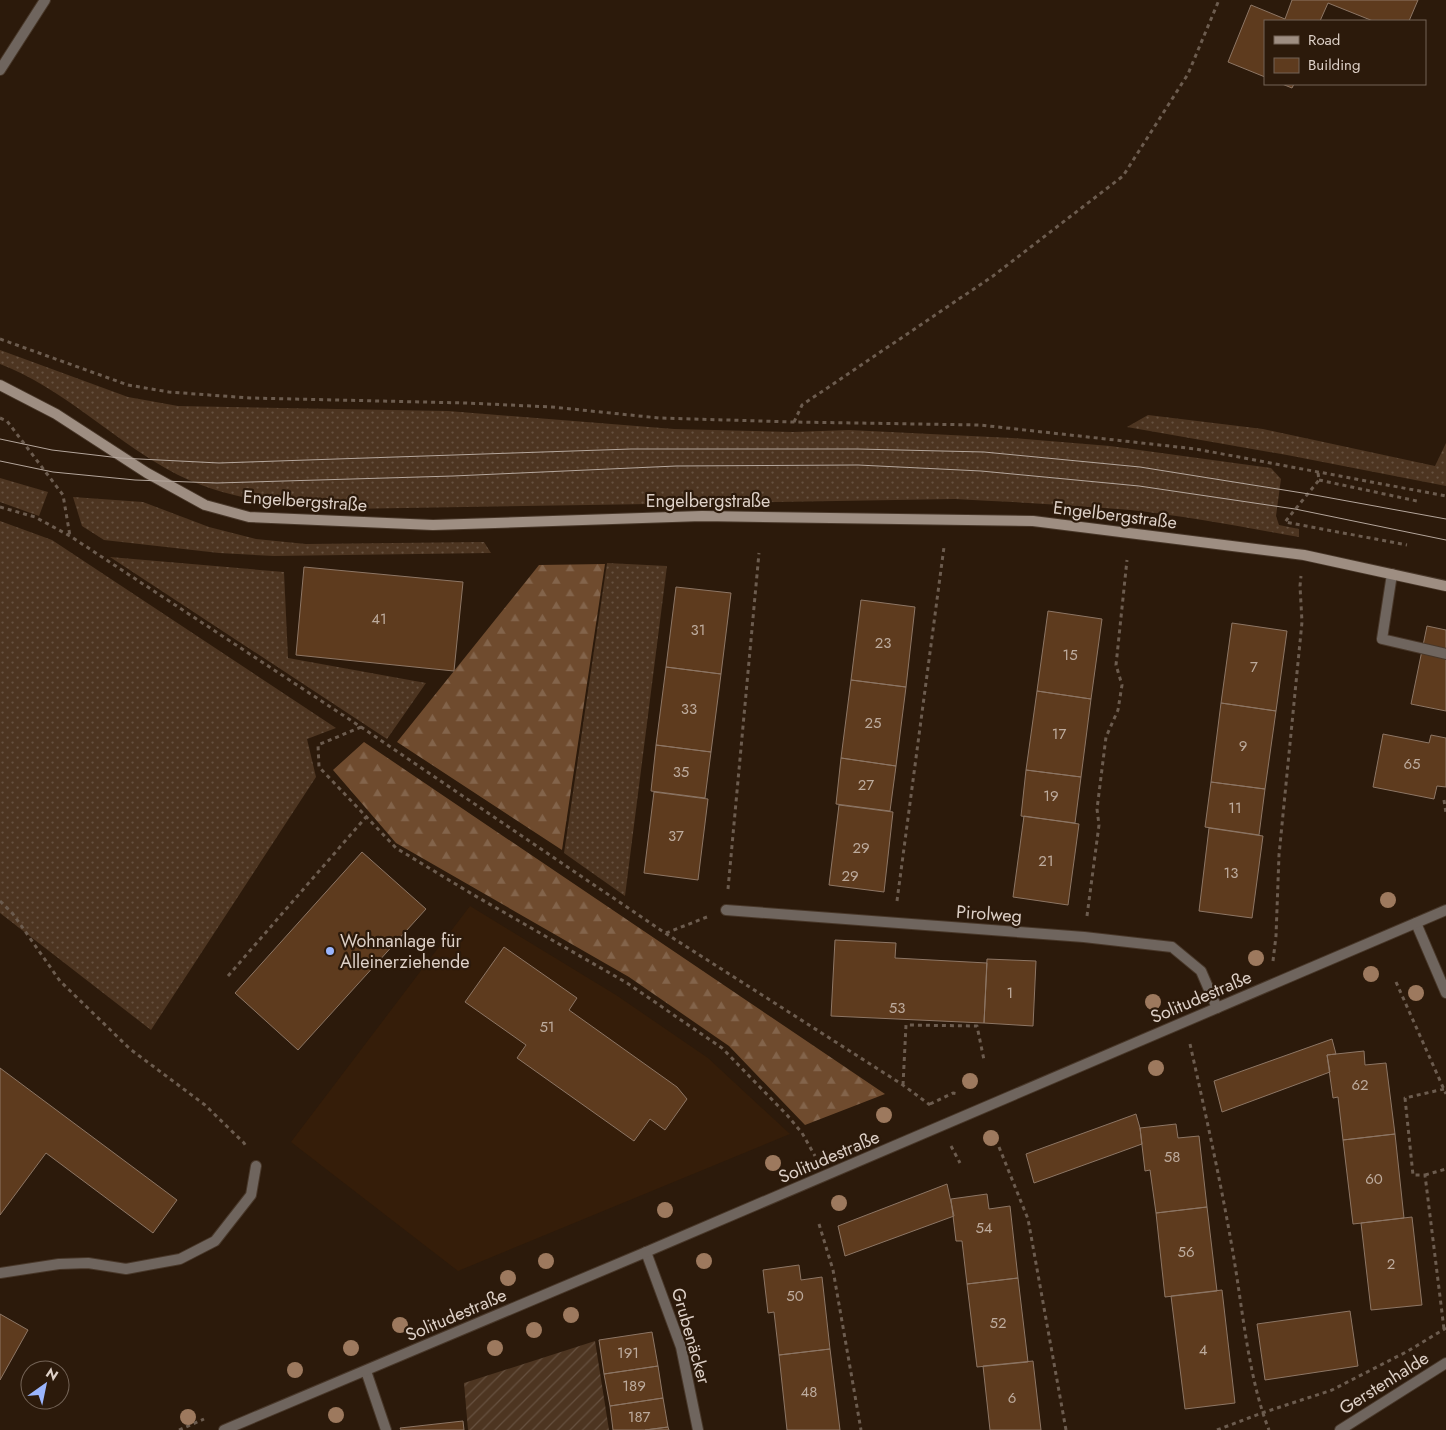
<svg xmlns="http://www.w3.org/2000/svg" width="1446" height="1430" font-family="Jost,sans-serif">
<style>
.built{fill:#351d09}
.grass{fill:url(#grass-dots)}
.forest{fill:url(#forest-firs)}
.garden{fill:url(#garden-furrows)}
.building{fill:#5e3b1e;stroke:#8d7665}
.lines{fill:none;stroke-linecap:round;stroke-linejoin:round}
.service-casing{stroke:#483729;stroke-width:12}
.minor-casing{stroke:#483729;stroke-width:12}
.tertiary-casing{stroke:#483729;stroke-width:12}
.secondary-casing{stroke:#483729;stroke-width:12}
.path{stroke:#6c5c4f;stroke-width:3;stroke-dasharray:4 4;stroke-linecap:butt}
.service{stroke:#6f655e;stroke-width:10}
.minor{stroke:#6f655e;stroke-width:10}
.tertiary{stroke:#6f655e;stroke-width:10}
.secondary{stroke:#9e8e82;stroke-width:10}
.tram{stroke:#b4a69c;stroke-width:1}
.tree{fill:#9d795e}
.poi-dot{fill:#9ab5fd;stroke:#2c1a0b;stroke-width:2}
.labels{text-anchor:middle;stroke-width:4.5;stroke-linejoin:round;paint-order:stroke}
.number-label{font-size:15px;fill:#bdab9d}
.street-label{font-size:18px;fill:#ddd0c7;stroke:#2c1a0b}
.poi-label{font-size:18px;fill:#ddd0c7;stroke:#2c1a0b;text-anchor:start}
</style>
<defs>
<pattern id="grass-dots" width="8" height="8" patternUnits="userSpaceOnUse" patternTransform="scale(1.25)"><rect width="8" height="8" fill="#4d3521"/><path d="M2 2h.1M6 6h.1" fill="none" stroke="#665140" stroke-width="1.8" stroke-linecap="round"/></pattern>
<pattern id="forest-firs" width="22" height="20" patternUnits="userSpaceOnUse" patternTransform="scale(1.25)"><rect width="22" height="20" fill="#6f4b2e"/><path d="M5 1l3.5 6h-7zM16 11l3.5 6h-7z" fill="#83644b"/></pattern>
<pattern id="garden-furrows" width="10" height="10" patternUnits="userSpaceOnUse" patternTransform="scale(1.25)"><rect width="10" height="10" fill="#4d3521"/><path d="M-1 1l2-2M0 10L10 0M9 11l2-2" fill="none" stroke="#665140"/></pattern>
</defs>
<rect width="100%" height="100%" fill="#2c1a0b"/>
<path class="built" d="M470,906l146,89 92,63 82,76 -332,137 -167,-129z"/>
<path class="grass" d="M0,350l128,47 50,9 270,5 226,18 119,3 56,-2 163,8 98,8 161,22 10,11 -5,37 3,9 20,4v8c-56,-10 -113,-21 -169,-27 -59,-5 -117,-8 -175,-11l-611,10c-61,-4 -123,-9 -177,-40 -57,-32 -105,-81 -167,-105z
M1148,415l115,14 172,37 11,-23v43l-159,-31 -160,-28z
M0,478l48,14 -9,24 -39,-14z
M73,497l70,5 66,25 47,12 50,5 178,-2 7,11 -217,3 -55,-3 -115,-13 -22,-14z
M0,521l52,19 284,188 -29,11 9,38 -165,253 -151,-117z
M110,557l174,15 4,86 138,25 -39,56z
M607,563l60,3 -42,330 -61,-43z"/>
<path class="forest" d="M605,564l-43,286 -165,-108 142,-177z
M364,742l521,352 -80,31 -76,-79 -100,-69 -233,-134 -63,-73z"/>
<path class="garden" d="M595,1341l14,89h-141l-4,-47z"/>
<path class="building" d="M1292,0h126l-9,21h-36l-45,-18 -8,18h-55v56l-37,-15 23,-57 34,14z
M1282,84h12l-2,4z
M304,567l159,15 -9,89 -158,-16z
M676,587l55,6 -10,81 -55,-7z
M861,600l54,7 -9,80 -55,-7z
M1048,611l54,8 -11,80 -54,-8z
M1232,623l55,8 -11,80 -55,-8z
M1427,626l19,4v81l-35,-7z
M666,667l55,7 -10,78 -55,-7z
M851,680l55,7 -10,79 -55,-8z
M1037,691l54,8 -10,78 -55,-7z
M1221,703l55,8 -11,78 -54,-7z
M1383,734l46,9 2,-8 15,3v49l-9,-1 -3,13 -61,-12z
M656,745l55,7 -6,46 -54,-7z
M841,758l55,8 -6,45 -54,-7z
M1026,770l55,7 -6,46 -54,-7z
M1211,782l54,7 -6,46 -54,-8z
M654,792l54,7 -10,81 -54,-7z
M839,805l54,7 -9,80 -55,-7z
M1024,816l55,8 -11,81 -55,-8z
M1209,828l54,8 -11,82 -53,-7z
M362,852l64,57 -128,141 -63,-57z
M835,940l61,3 -1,15 92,5 -3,60 -153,-7z
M504,947l73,51 -8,12 108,77 10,12 -22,31 -15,-11 -16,22 -117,-83 9,-13 -61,-43z
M987,959l49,2 -3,65 -49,-3z
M1332,1039l4,15 -9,1 3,17 -108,40 -8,-31z
M1364,1051l1,14 21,-2 9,71 -52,6 -5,-43 -5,1 -6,-43z
M0,1068l177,132 -24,33 -107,-80 -46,62z
M1136,1114l4,14 2,16 -108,39 -8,-29z
M1176,1124l2,14 21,-2 8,71 -51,6 -6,-43 -5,1 -5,-43z
M1395,1134l9,84 -51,6 -10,-84z
M947,1184l7,32 -109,40 -7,-30z
M987,1194l2,15 21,-3 8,72 -51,6 -5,-43h-6l-5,-42z
M1207,1207l10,84 -52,6 -9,-84z
M1412,1217l10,88 -51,5 -10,-87z
M799,1265l2,15 21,-3 8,72 -51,6 -5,-43 -6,1 -5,-43z
M1018,1278l10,84 -51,5 -10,-83z
M1222,1290l13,113 -50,6 -14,-113z
M1350,1311l8,55 -93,14 -8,-56z
M0,1314l28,16 -28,50z
M652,1332l6,34 -54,8 -5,-34z
M830,1349l10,81h-53l-8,-75z
M1033,1361l8,69h-51l-7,-64z
M658,1366l5,32 -53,8 -6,-32z
M663,1398l5,29 -23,3h-32l-3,-24z
M463,1421l1,9h-63l-1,-2z
M668,1427l1,3h-24z"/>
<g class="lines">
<defs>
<path id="service" d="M1392,574l-10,65 64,15
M0,1273l59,-9 29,-1 38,6 54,-10 35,-18 36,-46 5,-29
M366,1371l20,59"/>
<path id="minor" d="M0,70l45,-70
M726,910l358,27 88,10 29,24 16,37
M1416,923l30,70
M646,1252l35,95 17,83
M1340,1430l106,-67"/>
<path id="tertiary" d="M224,1430l422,-178 800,-342"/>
<path id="secondary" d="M0,385l56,29 91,59 58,32 44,12 184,8 269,-9 331,5 271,34 142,31"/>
</defs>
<use href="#service" class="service-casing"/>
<use href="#minor" class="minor-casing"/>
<use href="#tertiary" class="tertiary-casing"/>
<use href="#secondary" class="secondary-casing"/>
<path class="path" d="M0,339l128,46 41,7 81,6 216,5 86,4 107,11 135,4 186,3 216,24 250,47
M0,418l7,3 56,74 7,41
M794,422l8,-17 191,-129 130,-100 65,-102 31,-74
M1318,473l1,7 -34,42 122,23
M1319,480l98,21
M0,507l35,10 35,19 291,191 304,206 238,152 27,20
M361,727l-43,18 1,22 77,81 76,46 155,89 95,65 65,67 15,18 13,23
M1444,800l2,13
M728,889l31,-336
M0,901l13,13 47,67 70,68 75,56 39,38 3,5
M897,901l47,-354
M1087,916l12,-91 -2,-16 9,-72 12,-27 4,-25 -6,-20 11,-105
M666,933l41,-16
M1273,961l3,-25 3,-81 23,-233 -2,-36 1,-10
M228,976l138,-159
M1396,982l50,112
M1190,1044c16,72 32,143 44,215 9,54 15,121 35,171
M903,1085l3,-60 71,1 7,34
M1444,1089l-39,9 8,77h12l19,154 2,3
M930,1104l23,-11 6,1
M951,1146l9,17
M999,1147l29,72 38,211
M1425,1175l21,-6
M819,1224l14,46 28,160
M179,1430l25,-11
M1217,1430l45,-17 70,-23 76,-39 38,-23"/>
<use href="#service" class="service"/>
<use href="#minor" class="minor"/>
<use href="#tertiary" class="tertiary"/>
<use href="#secondary" class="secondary"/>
<path class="tram" d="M0,439l52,11 68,8 99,5 412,-14h227l126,3 156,15 169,27 137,25
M0,461l53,11 82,8 82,3 236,-7 223,-10 182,-1 123,6 158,15 156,23 151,31"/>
</g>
<g class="tree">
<circle cx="1388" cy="900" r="8"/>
<circle cx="1256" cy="958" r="8"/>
<circle cx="1371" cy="974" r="8"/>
<circle cx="1416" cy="993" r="8"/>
<circle cx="1153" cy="1002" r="8"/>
<circle cx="1156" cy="1068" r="8"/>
<circle cx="970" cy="1081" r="8"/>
<circle cx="884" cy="1115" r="8"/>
<circle cx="991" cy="1138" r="8"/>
<circle cx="773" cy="1163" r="8"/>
<circle cx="839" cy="1203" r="8"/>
<circle cx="665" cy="1210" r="8"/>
<circle cx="546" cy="1261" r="8"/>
<circle cx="704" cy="1261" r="8"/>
<circle cx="508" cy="1278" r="8"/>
<circle cx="571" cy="1315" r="8"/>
<circle cx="400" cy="1325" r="8"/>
<circle cx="534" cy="1330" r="8"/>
<circle cx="351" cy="1348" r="8"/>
<circle cx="495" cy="1348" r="8"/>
<circle cx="295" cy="1370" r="8"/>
<circle cx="336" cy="1415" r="8"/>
<circle cx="188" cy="1417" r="8"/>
</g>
<circle class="poi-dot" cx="330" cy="951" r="5"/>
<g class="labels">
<g class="number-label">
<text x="379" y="624">41</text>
<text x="698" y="635">31</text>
<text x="883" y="648">23</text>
<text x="1070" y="660">15</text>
<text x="1254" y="672">7</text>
<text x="689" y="714">33</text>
<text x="873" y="728">25</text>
<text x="1059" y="739">17</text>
<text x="1243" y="751">9</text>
<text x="1412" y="769">65</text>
<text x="681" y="777">35</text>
<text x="866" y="790">27</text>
<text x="1051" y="801">19</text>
<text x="1235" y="813">11</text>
<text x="676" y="841">37</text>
<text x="861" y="853">29</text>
<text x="1046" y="866">21</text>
<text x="1231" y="878">13</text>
<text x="850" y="881">29</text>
<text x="1010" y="998">1</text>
<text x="897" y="1013">53</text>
<text x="547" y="1032">51</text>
<text x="1360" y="1090">62</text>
<text x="1172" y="1162">58</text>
<text x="1374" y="1184">60</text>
<text x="984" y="1233">54</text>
<text x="1186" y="1257">56</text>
<text x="1391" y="1269">2</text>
<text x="795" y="1301">50</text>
<text x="998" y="1328">52</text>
<text x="1203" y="1355">4</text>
<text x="628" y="1358">191</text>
<text x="634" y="1391">189</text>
<text x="809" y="1397">48</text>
<text x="1012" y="1403">6</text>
<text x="639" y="1422">187</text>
</g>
<g class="street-label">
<text transform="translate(305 501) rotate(4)" y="6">Engelbergstraße</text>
<text x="708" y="507">Engelbergstraße</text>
<text transform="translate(1115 515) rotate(7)" y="6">Engelbergstraße</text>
<text transform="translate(989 914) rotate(4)" y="6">Pirolweg</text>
<text transform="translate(1201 997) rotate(-23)" y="6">Solitudestraße</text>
<text transform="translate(829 1157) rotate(-23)" y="6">Solitudestraße</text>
<text transform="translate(456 1315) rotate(-23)" y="6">Solitudestraße</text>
<text transform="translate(691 1336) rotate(74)" y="6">Grubenäcker</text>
<text transform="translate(1384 1383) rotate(-32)" y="6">Gerstenhalde</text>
</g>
<g class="poi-label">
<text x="340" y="947">Wohnanlage für<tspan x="340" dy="21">Alleinerziehende</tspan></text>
</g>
</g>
<rect x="1264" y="20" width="162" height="65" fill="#2c1a0b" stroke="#736356"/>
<rect x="1274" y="36" width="25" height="8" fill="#9e8e82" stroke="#736356"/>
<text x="1308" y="45" font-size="15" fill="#ddd0c7">Road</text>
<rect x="1274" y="58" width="25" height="15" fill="#5e3b1e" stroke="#736356"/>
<text x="1308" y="70" font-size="15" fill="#ddd0c7">Building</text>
<g transform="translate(45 1385) rotate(33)"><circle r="24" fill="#2c1a0b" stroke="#736356"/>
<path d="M0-4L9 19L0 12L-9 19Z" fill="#9ab5fd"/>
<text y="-8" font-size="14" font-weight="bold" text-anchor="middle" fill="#ddd0c7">N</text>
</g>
</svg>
